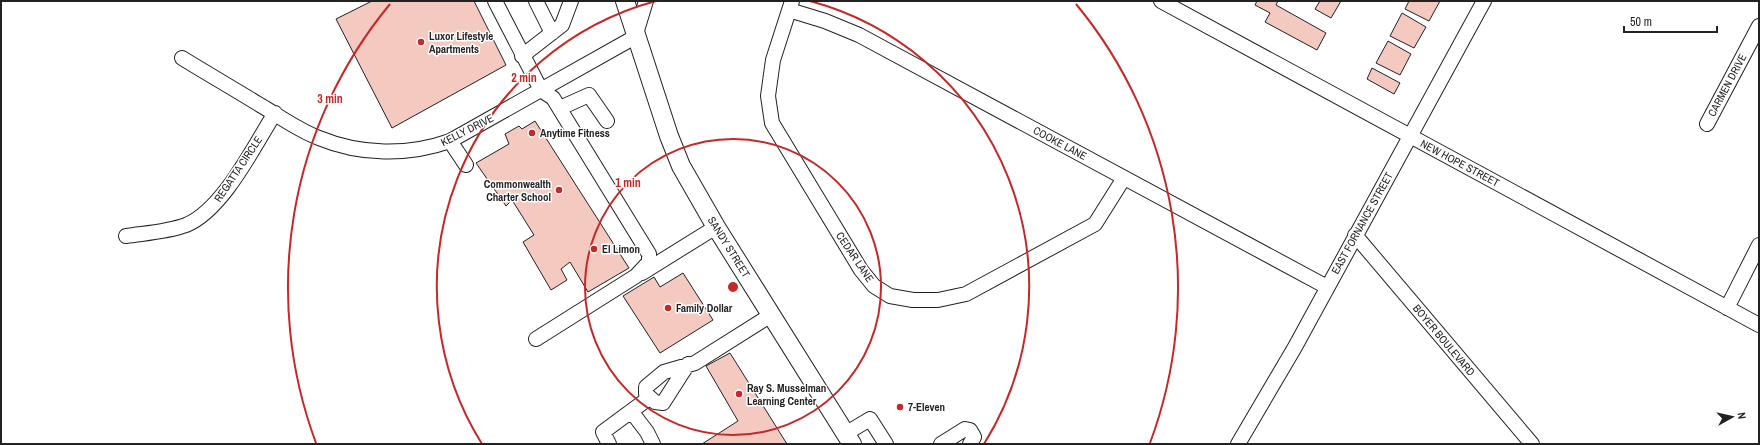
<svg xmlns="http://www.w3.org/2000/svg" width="1760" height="445" font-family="'Archivo Narrow',sans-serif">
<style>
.building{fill:#f3c9c0;stroke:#222}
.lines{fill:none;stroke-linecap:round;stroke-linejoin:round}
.minor-casing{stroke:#222;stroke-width:16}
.major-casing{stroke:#222;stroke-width:20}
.minor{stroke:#fff;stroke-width:14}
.major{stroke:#fff;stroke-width:18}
.ring{fill:none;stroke:#c62828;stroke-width:2}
.poi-dot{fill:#c62828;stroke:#fff;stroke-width:1.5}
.labels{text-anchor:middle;stroke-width:3;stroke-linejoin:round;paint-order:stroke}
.poi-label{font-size:11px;font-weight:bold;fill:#222;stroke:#fff;text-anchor:start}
.street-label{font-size:11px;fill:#222;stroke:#fff}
.centre{fill:#c62828;stroke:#fff;stroke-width:2}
.ring-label{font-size:12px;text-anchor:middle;font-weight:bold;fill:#c62828;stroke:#fff;stroke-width:3;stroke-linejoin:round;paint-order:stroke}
</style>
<rect width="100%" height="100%" fill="#fff"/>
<path class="building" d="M372,1h102l32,64 -114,63 -56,-109z
M1257,1h21l-2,4 50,28 -9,17 -52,-28 5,-9 -15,-8z
M1320,1h21l-10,17 -16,-9z
M1409,1h31l-11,20 -24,-12z
M1402,13l24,14 -12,21 -24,-12z
M1388,41l23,13 -11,21 -24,-12z
M1372,68l28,15 -6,11 -27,-15z
M535,121l94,147 -41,24 -18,-30 -9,7 6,11 -16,10 -28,-48 11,-7 -22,-35 -6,6 -30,-43 33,-19 -4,-10 14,-8 3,3z
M683,273l30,47 -53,33 -37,-57 31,-19 6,10z
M730,353l57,91h-85l36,-23 -32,-55z"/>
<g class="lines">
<defs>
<path id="minor" d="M495,1l46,89 12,8 96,156v8l-13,14 -100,63
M536,1l16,32
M792,1l-19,59 -5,36 4,27 89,147 13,16 16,10 23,4h25l28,-6 129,-70 29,-46
M1161,1l598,324
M789,10l36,11 34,14 468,252
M522,56l40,-31 9,-24
M182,58c26,16 52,31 78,47 19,11 38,25 59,33 41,17 89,18 131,3l185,-104 11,-36
M560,108l29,-13 18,26
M1707,124l52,-98
M450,141l16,24
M1355,235l177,209
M126,236c20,-3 41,-4 60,-11 37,-15 68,-79 89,-112
M642,273l74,-46
M1727,308l32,-63
M688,364l-25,39 -8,-1 -9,-8v-7l18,-15 31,-9 76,-48
M631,411l16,21 6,12
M845,434l25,-15 16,25
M609,444l-6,-12 46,-34
M941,444l24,-15 5,1 4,7 -4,7
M1238,444l57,-97 189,-346"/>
<path id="major" d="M625,1l44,135 12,30 35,61 136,217"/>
</defs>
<use href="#minor" class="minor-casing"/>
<use href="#major" class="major-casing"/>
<use href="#minor" class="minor"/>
<use href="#major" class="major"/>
</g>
<g class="ring">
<circle cx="733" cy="287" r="148"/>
<path d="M482 444A296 296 0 0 1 656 1M810 1A296 296 0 0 1 984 444"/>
<path d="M316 443A445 445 0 0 1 390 4M1076 4A445 445 0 0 1 1150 443"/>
</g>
<g class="poi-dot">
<circle cx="421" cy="42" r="4"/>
<circle cx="532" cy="133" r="4"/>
<circle cx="559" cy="190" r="4"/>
<circle cx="594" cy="249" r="4"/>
<circle cx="668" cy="308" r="4"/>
<circle cx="739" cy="394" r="4"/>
<circle cx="900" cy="407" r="4"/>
</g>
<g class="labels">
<g class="poi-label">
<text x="429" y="40">Luxor Lifestyle<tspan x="429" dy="13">Apartments</tspan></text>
<text x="540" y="137">Anytime Fitness</text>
<text x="551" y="188" text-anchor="end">Commonwealth<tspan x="551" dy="13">Charter School</tspan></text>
<text x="602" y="253">El Limon</text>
<text x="676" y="312">Family Dollar</text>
<text x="747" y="392">Ray S. Musselman<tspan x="747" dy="13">Learning Center</tspan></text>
<text x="908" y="411">7-Eleven</text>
</g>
<g class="street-label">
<text transform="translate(1727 85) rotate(-62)" y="4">CARMEN DRIVE</text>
<text transform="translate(467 130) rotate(-27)" y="4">KELLY DRIVE</text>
<text transform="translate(1060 143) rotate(28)" y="4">COOKE LANE</text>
<text transform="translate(1460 163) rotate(28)" y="4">NEW HOPE STREET</text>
<text transform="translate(238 169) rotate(-56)" y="4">REGATTA CIRCLE</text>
<text transform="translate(1362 223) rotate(-61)" y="4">EAST FORNANCE STREET</text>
<text transform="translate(729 247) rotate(58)" y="4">SANDY STREET</text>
<text transform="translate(855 257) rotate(56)" y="4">CEDAR LANE</text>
<text transform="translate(1444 340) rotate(50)" y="4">BOYER BOULEVARD</text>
</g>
</g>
<circle cx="733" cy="287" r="6" class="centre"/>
<g class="ring-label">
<text x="524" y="82">2 min</text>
<text x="330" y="103">3 min</text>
<text x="628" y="187">1 min</text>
</g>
<rect width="1760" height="445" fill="none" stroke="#222222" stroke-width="4"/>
<g transform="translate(1732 417) rotate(82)" stroke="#ffffff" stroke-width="3" paint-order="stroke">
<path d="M0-3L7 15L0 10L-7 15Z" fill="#222222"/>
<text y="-6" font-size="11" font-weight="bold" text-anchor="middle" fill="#222222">N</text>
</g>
<path d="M1624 26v6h93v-6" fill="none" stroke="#222222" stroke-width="2"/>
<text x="1630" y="26" font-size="12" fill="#222222" stroke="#ffffff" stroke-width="3" paint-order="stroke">50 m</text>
</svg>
